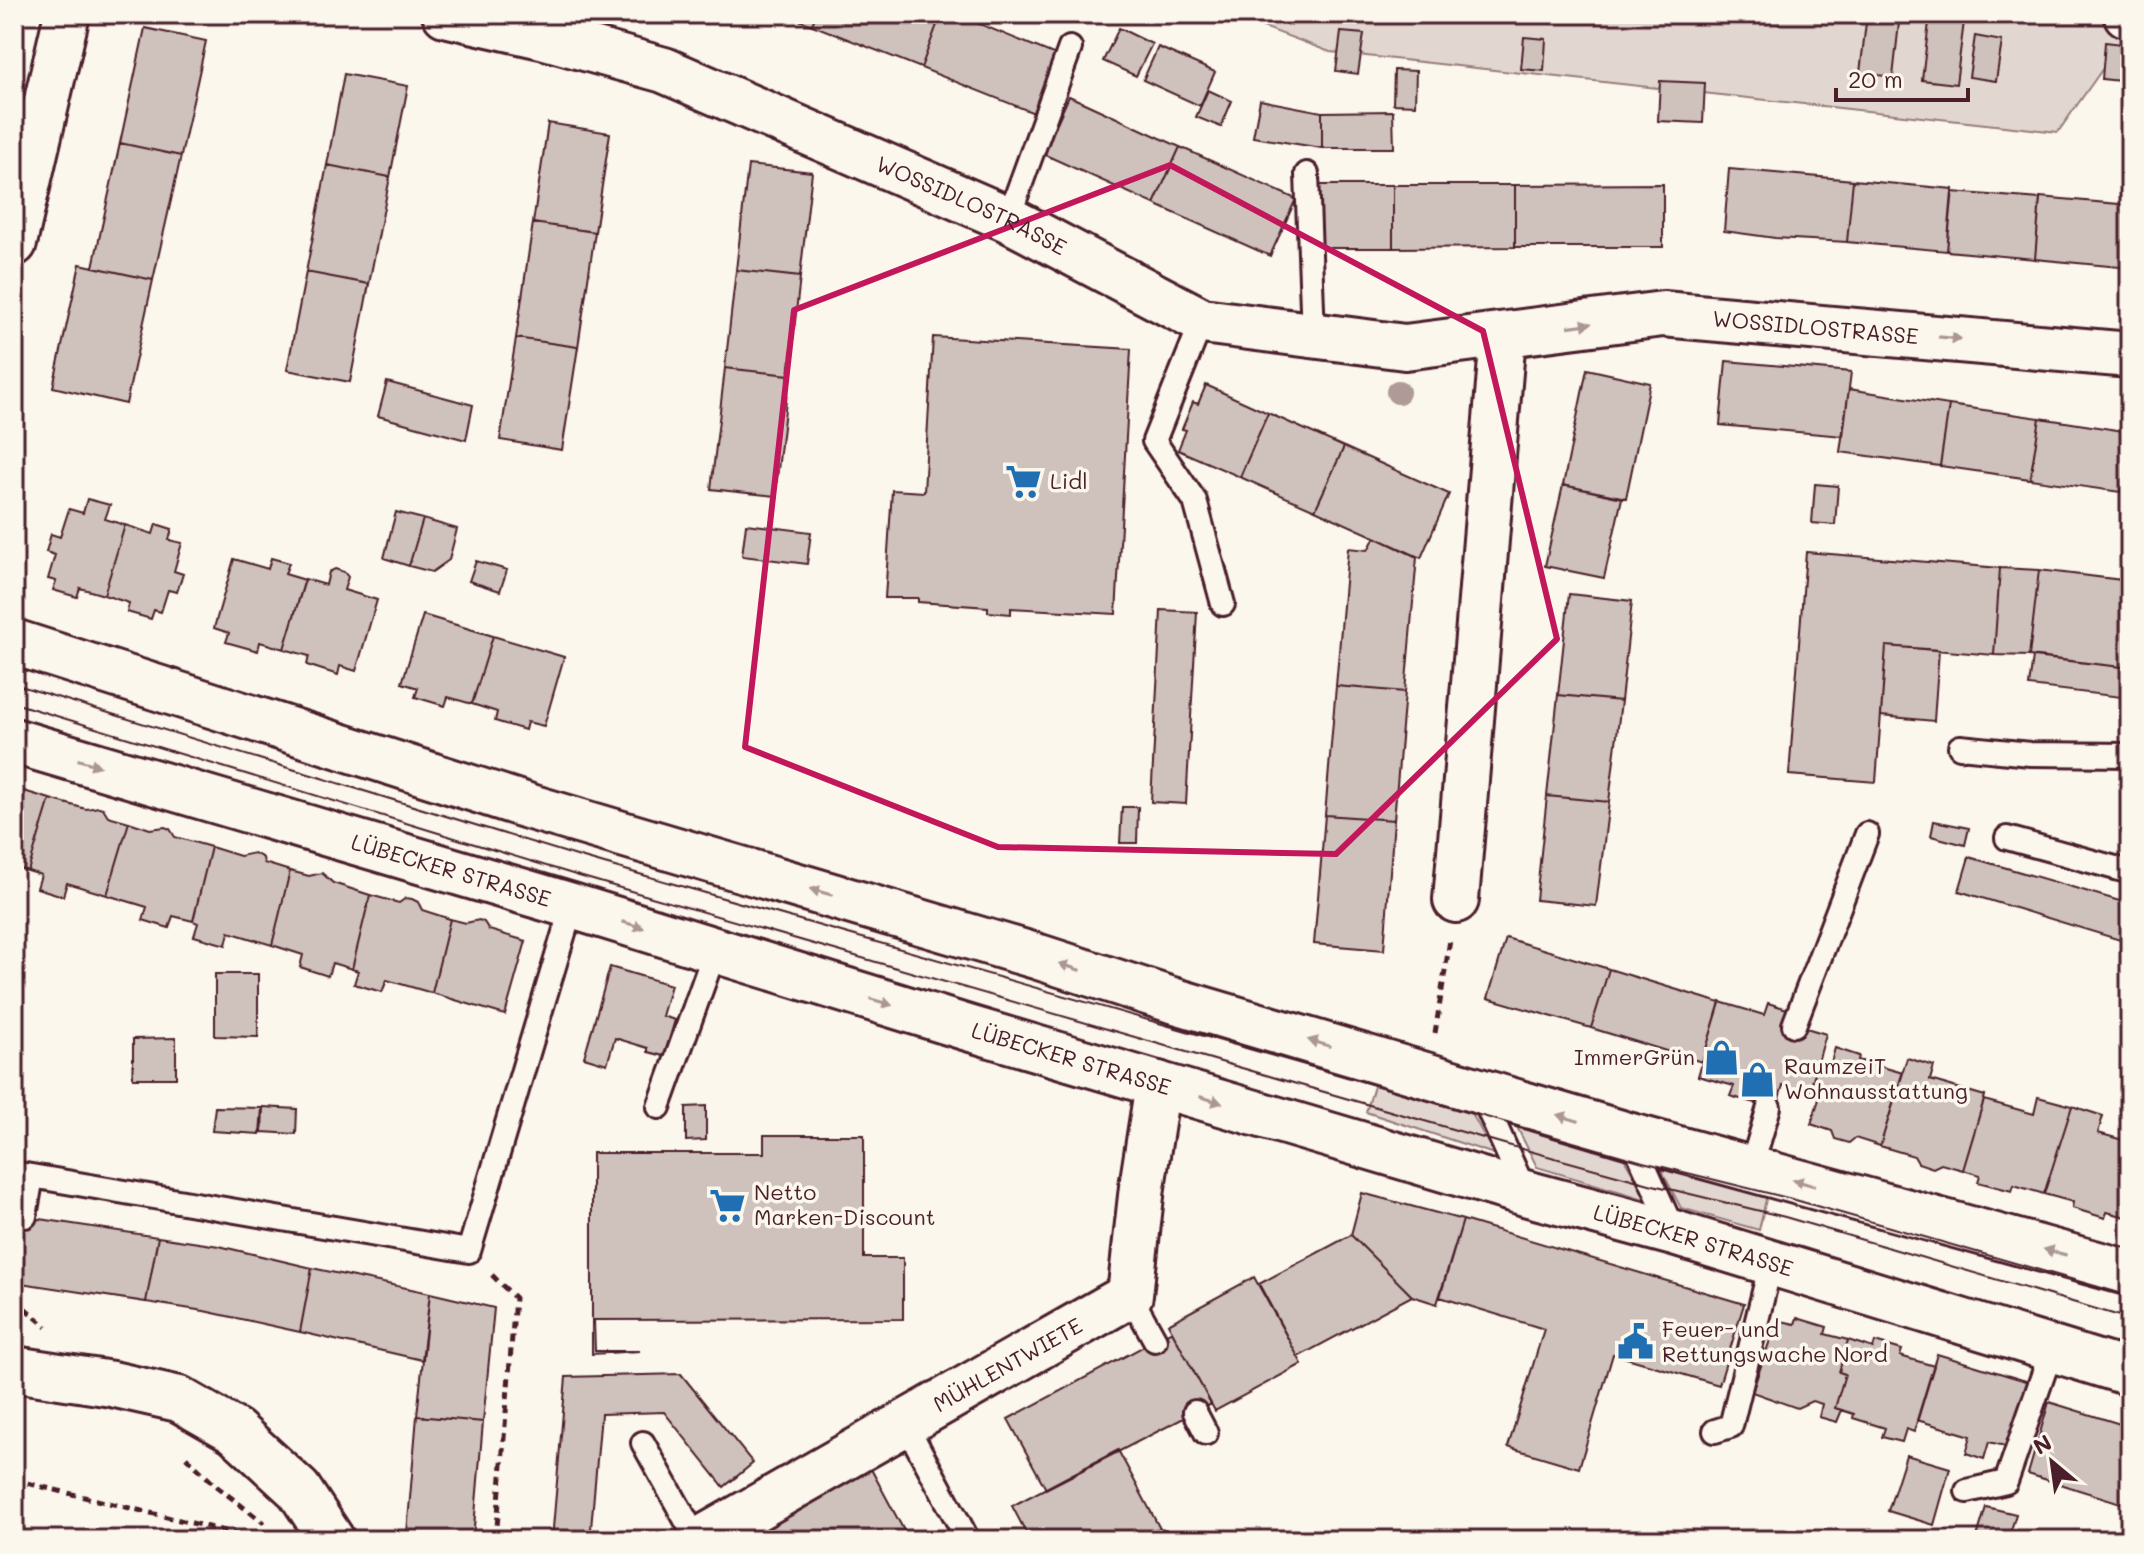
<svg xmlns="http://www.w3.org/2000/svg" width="2144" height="1554" font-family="Mali,sans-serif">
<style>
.green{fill:#e2d7d0;stroke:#967b7e;stroke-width:2}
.building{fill:#cfc2bc;stroke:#4a1f2b;stroke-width:2}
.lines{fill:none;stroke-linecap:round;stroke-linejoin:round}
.lane-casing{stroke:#4a1f2b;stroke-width:28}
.street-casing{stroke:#4a1f2b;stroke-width:50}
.secondary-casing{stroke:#4a1f2b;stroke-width:50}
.path{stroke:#4a1f2b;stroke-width:5;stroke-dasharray:8 6;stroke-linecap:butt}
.lane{stroke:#fbf7ec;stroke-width:22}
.street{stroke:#fbf7ec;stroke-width:44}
.secondary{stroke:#fbf7ec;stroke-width:44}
.tram{stroke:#4a1f2b;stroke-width:2}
.tree{fill:#af9a98}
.oneway{fill:#ab9695}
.marked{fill:none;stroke:#c2185b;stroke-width:6;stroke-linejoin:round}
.labels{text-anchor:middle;stroke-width:7;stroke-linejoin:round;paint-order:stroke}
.street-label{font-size:22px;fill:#4a1f2b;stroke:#fbf7ec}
.poi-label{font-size:22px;fill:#4a1f2b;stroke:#fbf7ec;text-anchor:start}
</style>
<rect width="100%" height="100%" fill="#fbf7ec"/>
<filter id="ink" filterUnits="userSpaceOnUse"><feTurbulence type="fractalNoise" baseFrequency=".0125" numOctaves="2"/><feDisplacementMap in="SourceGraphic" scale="16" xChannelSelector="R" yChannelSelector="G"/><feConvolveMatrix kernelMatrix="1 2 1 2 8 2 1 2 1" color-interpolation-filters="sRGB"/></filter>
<g filter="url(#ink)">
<path class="green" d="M1229,14h901v16l-72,102 -728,-80z
M1378,1073l86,26 30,55 -128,-42z
M1510,1113l106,31 32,56 -111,-33z
M1652,1152l118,30 -11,48 -78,-22z"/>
<path class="building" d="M784,14h32l-4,11z
M816,14h125l-20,54 -109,-43z
M941,14h14l101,41 -22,58 -113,-45z
M1867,14h33l-7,63 -33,-4z
M1930,14h35l-9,70 -34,-4z
M145,28l61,13 -25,115 -61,-13z
M1119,28l33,16 -16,32 -33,-15z
M1341,32l23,2 -6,40 -22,-3z
M1975,36l27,5 -6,40 -27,-4z
M1524,37l22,2 -2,32 -23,-2z
M2105,42l25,3v37l-28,-3z
M1158,47l57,25 -15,34 -57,-26z
M1394,70l22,1 -1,34 -22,-1z
M344,74l64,12 -18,91 -63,-12z
M1660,81l45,2 -2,40 -45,-2z
M1208,90l24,11 -11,26 -25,-10z
M1069,96l111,51 -26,57 -111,-50z
M1260,100l62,12v36l-69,-11z
M1393,111l1,37h-72v-36z
M548,123l62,10 -15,99 -62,-9z
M120,143l61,13 -28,124 -60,-13z
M1180,147l116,52 -26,57 -116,-52z
M327,165l63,12 -21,107 -63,-12z
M748,165l64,7 -12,105 -64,-7z
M1729,169l124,11 -6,62 -72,-4 -51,-7z
M1853,180l100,9 -6,62 -100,-9z
M1663,184v63h-148v-62z
M1317,185h76v63h-76z
M1393,185h122v62l-122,1z
M1952,192l88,7 -5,60 -88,-8z
M2040,197l90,8v63l-95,-9z
M533,223l62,9 -17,115 -62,-9z
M80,264l73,16 -27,124 -73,-17z
M736,270l64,7 -11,98 -64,-7z
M306,272l63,12 -19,98 -63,-12z
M933,337l198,12 -15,265 -105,-6v6l-23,-2v-5l-70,-5v-4h-33l7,-108 32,2z
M516,338l62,9 -16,103 -62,-10z
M1726,361l125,11 -8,64 -123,-11z
M725,368l64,7 -14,121 -64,-7z
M1587,369l63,14 -24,115 -63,-13z
M387,382l86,23 -7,35 -88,-24z
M1206,385l62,28 -28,64 -62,-27 8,-20 -4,-1 11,-27 5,2z
M1849,389l100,16 -9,61 -100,-14z
M1949,405l91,13 -10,61 -90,-13z
M1268,413l76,34 -29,63 -75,-33z
M2040,418l90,14v40l-10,20 -90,-13z
M1344,447l105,47 -28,64 -106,-48z
M1815,484l23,2 -3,39 -23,-2z
M1563,485l59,13 -18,80 -59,-12z
M87,499l23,6 -5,14 20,6 -21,70 -24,-7 -3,9 -24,-7 3,-9 -8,-2 7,-24 -9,-3 5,-18 9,3 9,-28 14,4z
M396,512l27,7 -14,47 -25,-8z
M423,519l34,10 -8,31 -17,12 -23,-6z
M156,524l16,5 -3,11 13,3 -8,28 9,3 -6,18 -9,-2 -7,22 -7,-2 -3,9 -24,-7 2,-9 -25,-8 21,-70 28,9z
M746,524l65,8 -4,32 -65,-8z
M1375,537l42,20 -12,135 -69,-6 12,-138 20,2z
M1806,552l194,16 -6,87 -108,-9 -10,136 -87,-7z
M271,558l18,5 -4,11 20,6 -21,69 -24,-7 -2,9 -32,-9 3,-9 -15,-5 20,-69 34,10z
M476,561l31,9 -7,21 -31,-10z
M2000,568l39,2 -10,86 -35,-1z
M335,569l9,3 4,5 -4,13 33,10 -21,71 -16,-5 -2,9 -31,-10 2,-9 -25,-7 21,-70 21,6 3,-13z
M2039,570l91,11v87l-101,-12z
M1569,594l63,7 -11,100 -63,-6z
M1161,610l36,2 -11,192 -35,-2z
M423,615l70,21 -21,68 -24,-7 -3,9 -30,-9 3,-9 -16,-5z
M493,636l71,21 -20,69 -17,-4 -2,8 -30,-9 2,-9 -25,-8z
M1886,646l53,4 -5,71 -53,-5z
M2033,657l97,11 -1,30 -100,-12z
M1336,686l69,6 -11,128 -69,-5z
M1558,695l63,6 -12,101 -62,-6z
M14,783v5l36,11 -22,72 -14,-4z
M1547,796l62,6 -13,104 -60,-6z
M50,799l36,10 13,-2 4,1 5,8 21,6 -22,73 -40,-12 -4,13 -26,-8 4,-13 -13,-4z
M1122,807h16l-1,36h-17z
M1325,815l69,5 -10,130 -70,-6z
M1934,821l35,7 -4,17 -34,-9z
M129,822l21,7 15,-2 5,2 5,8 36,10 -18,74 -20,-5 -4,12 -26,-8 4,-13 -40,-12z
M211,847l29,9 14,-3 9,5 1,5 26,8 -18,74 -43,-13 -3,13 -32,-9 4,-13 -5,-2z
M1969,857l161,47v39l-171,-52z
M290,871l19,5 13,-3 11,10 37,12 -18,74 -20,-6 -4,13 -28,-9 3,-12 -31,-10z
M370,895l29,8 7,-5 6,1 6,3 4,8 28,9 -18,74 -45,-13 -5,12 -28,-8 4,-13 -6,-2z
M450,919l16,4 13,-3 5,2 5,8 37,11 -21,74 -73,-22z
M1506,938l103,31 -18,59 -103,-30z
M610,967l61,18 -9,31 13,4 -11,36 -16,-4v-4l-33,-10 -8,26 -23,-7z
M1609,969l111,34 -18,59 -111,-34z
M215,974h43v63l-43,-1z
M1720,1002l44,13 4,-12 19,6 -4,12 43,13 -17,59 -26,-8 -7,24 -46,-13 4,-10 -36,-10z
M176,1038v40h-43v-39z
M1835,1048l24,8 -1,4 45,13 -23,73 -25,-8 -6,5 -14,-4 -3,-8 -21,-7 9,-28 -11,-3 9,-30 12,3z
M1907,1058l27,8 -4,14 55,16 -22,74 -22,-6 -8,4 -15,-5 -4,-7 -34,-10z
M2038,1097l34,9 -28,88 -30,-9 -2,6 -34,-9 2,-7 -17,-5 21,-70 50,14z
M706,1106v34l-20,1v-34z
M2072,1106l31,10 -5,17 32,9v61l-4,14 -19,-5 -2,6 -33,-10 1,-6 -29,-8z
M215,1107l47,1 -2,26 -48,-3z
M263,1107l34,2 -1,25 -34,-2z
M764,1135h100v123h39v61l-309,1 1,31h45l-48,3v-201h172z
M1362,1193l101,27 -26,84 -25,-8 -61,-61z
M14,1215l144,22 -12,65 -132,-20z
M1463,1220l281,84 -25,81 -106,-31 -34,114 -71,-21 36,-118 -104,-32z
M1351,1235l61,61 -114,61 -39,-73z
M158,1237l61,9 93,22 -12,64 -96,-21 -58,-9z
M312,1268l118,25 -8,67 -122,-28z
M1254,1277l48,87 -87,47 -47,-87z
M430,1293l64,15 -11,114 -66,-6z
M1797,1318l30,9 -2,7 23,6 -9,32 6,2 -10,34 7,2 -5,12 -18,-5 3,-13 -10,-3 -15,7 -45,-16 25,-72 18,4z
M1172,1331l39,73 -165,85 -38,-70z
M1848,1340l25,8 2,-6 27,8 -2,6 34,10 -20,66 -8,-3 -4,13 -20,-5 3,-9 -32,-10 1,-4 -19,-6 10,-34 -6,-2z
M1937,1354l92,28 -20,65 -20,-5 -5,17 -18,-6 5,-17 -54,-16z
M681,1374l72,89 -29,24 -60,-75 -63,2 -11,126h-38l14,-163z
M2049,1402l81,25v79l-102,-32z
M417,1416l66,6 -10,117 -66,-6z
M1118,1450l48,90h-136l-18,-34z
M1906,1455l44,13 -16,57 -46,-14z
M871,1469l38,71h-170z
M1986,1507l30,7 -8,26h-32z"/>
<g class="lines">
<defs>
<path id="lane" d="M568,44l8,-30
M1307,174l6,161
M1008,219l62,-171
M1202,321l-48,120 41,60 28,103
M1960,747l70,7 100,1
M2007,838l123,34
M1794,1025l73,-191
M1480,1091l45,101
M659,1107l56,-156
M1631,1136l43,96
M1751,1168l18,-61
M14,1173l455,78 103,-345
M25,1216l7,-40
M1130,1295l25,45
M1195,1412l11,21
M905,1423l63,117
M1715,1431l16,-5 40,-163
M643,1443l54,97
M1967,1491l39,-9 46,-133"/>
<g id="street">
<path id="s1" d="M445,14l97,22 122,34 344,149 194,102 203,26 258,-33 467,41"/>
<path d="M2126,14l4,1"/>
<path d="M14,243l53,-229"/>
<path d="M1456,900l47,-564"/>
<path d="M14,1369l98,15 67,15 56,32 64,59 33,50"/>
<path id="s2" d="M700,1540l430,-245 12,-108 16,-103"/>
</g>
<g id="secondary">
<path d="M14,642l520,166 505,149 133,43 459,136 499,137"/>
<path id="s3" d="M14,741l558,165 396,122 557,165 149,40 456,140"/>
</g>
</defs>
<use href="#lane" class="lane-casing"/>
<use href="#street" class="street-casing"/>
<use href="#secondary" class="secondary-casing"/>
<path class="path" d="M1435,1033l15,-93
M492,1275l23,23 -19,242
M14,1299l33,28
M186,1457l30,29 48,37
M14,1480l248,60"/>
<use href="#lane" class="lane"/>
<use href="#street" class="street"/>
<use href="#secondary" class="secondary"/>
<path class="tram" d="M14,684l566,173 1063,305 149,37 338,97
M14,703l565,173 925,268 149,41 132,32 345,102"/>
</g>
<circle class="tree" cx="1398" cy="392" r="12"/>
<defs><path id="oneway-solid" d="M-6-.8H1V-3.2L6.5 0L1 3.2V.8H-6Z" transform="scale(2)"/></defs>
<g class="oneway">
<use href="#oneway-solid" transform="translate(1580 325) rotate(-8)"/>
<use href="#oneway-solid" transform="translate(1950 338) rotate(5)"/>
<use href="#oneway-solid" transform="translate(89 763) rotate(17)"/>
<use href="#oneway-solid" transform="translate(821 892) rotate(-164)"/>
<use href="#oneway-solid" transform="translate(633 925) rotate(17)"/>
<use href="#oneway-solid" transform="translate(1070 967) rotate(-162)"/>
<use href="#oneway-solid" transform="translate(881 1002) rotate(17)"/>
<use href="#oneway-solid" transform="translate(1319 1043) rotate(-163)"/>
<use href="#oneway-solid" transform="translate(1211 1100) rotate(17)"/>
<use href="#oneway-solid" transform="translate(1568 1118) rotate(-163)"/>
<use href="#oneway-solid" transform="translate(1804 1183) rotate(-165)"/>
<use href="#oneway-solid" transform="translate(2055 1252) rotate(-165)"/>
</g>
</g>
<path class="marked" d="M1170,165l313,166 74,308 -221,215 -338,-7 -253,-100 49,-437z"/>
<defs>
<symbol id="supermarket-bare" viewBox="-9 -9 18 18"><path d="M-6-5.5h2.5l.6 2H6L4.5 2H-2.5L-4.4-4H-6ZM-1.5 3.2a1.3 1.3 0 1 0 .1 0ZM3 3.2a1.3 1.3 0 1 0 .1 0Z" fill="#1f6fb2" stroke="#fbf7ec" stroke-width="2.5" paint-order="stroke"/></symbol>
<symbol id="shop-bare" viewBox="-9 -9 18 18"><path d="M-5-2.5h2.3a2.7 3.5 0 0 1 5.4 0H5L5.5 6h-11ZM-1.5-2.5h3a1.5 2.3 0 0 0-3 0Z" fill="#1f6fb2" stroke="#fbf7ec" stroke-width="2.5" paint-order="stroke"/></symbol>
<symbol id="civic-bare" viewBox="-9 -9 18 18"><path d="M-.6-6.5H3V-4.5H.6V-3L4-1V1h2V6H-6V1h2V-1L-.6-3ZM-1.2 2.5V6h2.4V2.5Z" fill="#1f6fb2" stroke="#fbf7ec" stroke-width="2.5" paint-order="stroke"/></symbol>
</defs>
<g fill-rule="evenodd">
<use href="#supermarket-bare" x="998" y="456" width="51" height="51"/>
<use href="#shop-bare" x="1696" y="1032" width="51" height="51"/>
<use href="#shop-bare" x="1732" y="1054" width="51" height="51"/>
<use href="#supermarket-bare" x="702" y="1180" width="51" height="51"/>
<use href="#civic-bare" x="1610" y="1316" width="51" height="51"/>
</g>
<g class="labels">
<g class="street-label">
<text dy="8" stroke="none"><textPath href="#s1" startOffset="562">WOSSIDLOSTRASSE</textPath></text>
<text dy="8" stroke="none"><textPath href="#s1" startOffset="1438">WOSSIDLOSTRASSE</textPath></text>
<text dy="8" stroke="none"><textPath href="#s3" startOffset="456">LÜBECKER STRASSE</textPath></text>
<text dy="8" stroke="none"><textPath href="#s3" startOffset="1104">LÜBECKER STRASSE</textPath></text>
<text dy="8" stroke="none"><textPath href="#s3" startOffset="1752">LÜBECKER STRASSE</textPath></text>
<text dy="8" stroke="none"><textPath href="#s2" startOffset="354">MÜHLENTWIETE</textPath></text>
</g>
<g class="poi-label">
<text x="1050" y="489">Lidl</text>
<text x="1695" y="1065" text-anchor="end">ImmerGrün</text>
<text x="1784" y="1074">RaumzeiT<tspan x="1784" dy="25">Wohnausstattung</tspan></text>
<text x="754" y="1200">Netto<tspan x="754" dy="25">Marken-Discount</tspan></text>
<text x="1662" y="1337">Feuer- und<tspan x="1662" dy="25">Rettungswache Nord</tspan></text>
</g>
</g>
<rect width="2144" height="1554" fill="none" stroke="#fbf7ec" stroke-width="48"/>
<rect x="24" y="24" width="2096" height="1506" fill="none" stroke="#4a1f2b" stroke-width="3" filter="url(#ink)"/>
<g transform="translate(2052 1462) rotate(331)" stroke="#fbf7ec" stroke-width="6" paint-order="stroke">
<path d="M0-6L14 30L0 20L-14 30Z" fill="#4a1f2b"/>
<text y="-12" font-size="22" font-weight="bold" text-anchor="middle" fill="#4a1f2b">N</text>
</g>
<path d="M1836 88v12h132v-12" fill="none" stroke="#4a1f2b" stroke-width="4"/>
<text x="1848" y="88" font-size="24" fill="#4a1f2b" stroke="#fbf7ec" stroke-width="6" paint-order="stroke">20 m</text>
</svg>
